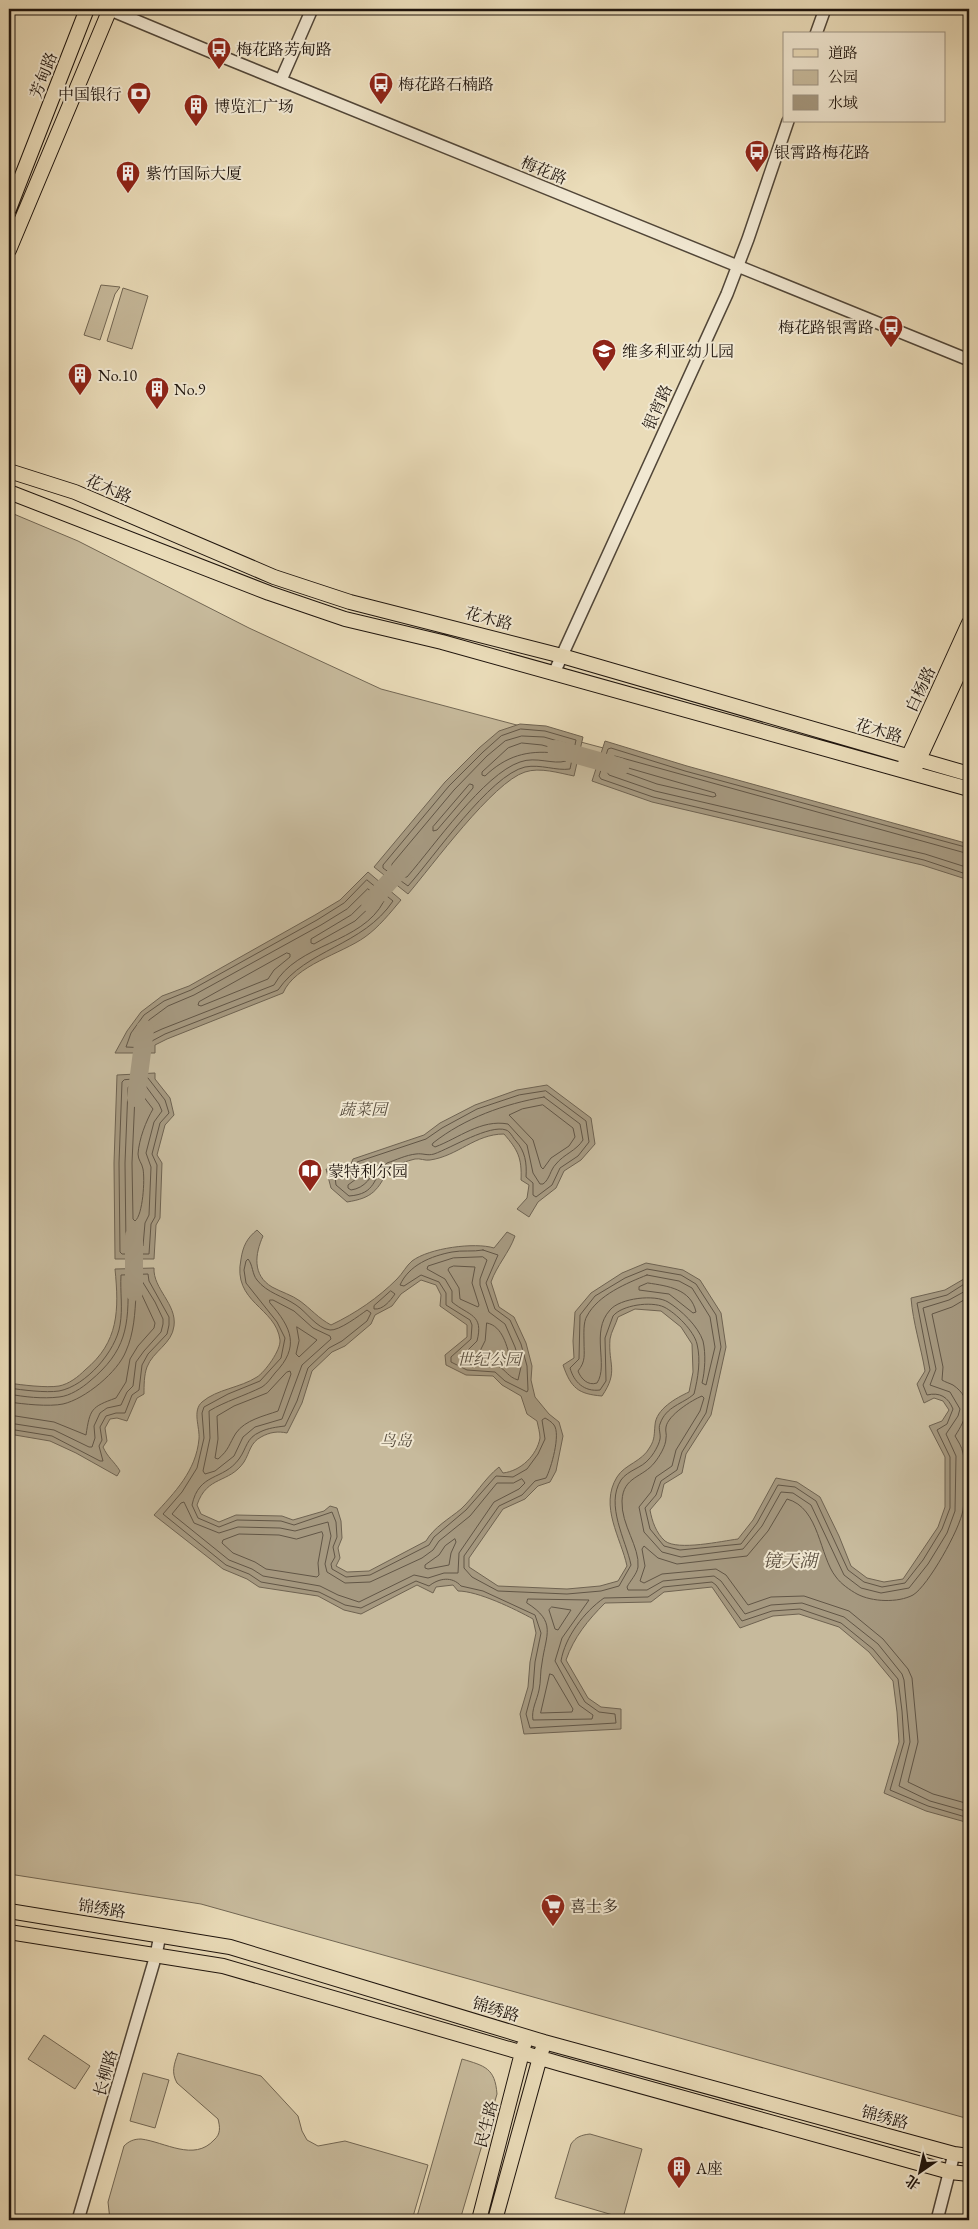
<svg xmlns="http://www.w3.org/2000/svg" width="978" height="2229" font-family="'EB Garamond','Noto Serif SC',serif">
<style>
.green{fill:#c7ba9c;stroke:#726754}
.water{fill:#a5987f;stroke:#6f6351;fill-rule:evenodd}
.lines{fill:none;stroke-linecap:round;stroke-linejoin:round}
.shore{stroke:#625646;stroke-width:1}
.river{stroke:#a5987f;stroke-width:18}
.minor-casing{stroke:#514638;stroke-width:14}
.major-casing{stroke:#1e140d;stroke-width:16}
.minor{stroke:#f1e8d2;stroke-width:11}
.major{stroke:#eadcb9;stroke-width:14}
.labels{text-anchor:middle;stroke-width:4;stroke-linejoin:round;paint-order:stroke}
.poi-label{font-size:16px;fill:#1e140d;stroke:#f1e8d2;text-anchor:start}
.street-label{font-size:16px;fill:#1e140d;stroke:#f1e8d2}
.park-label{font-size:16px;font-style:italic;fill:#594e3f;stroke:#f1e8d2}
.water-label{font-size:18px;font-style:italic;fill:#5b4f40;stroke:#f1e8d2}
</style>
<rect width="100%" height="100%" fill="#eadcb9"/>
<filter id="stains"><feTurbulence type="fractalNoise" baseFrequency=".004" numOctaves="4"/><feColorMatrix values="0 0 0 0 .2 0 0 0 0 .09 0 0 0 0 .02 0 0 0 .5 -.17"/></filter>
<radialGradient id="worn" r=".72"><stop offset=".6" stop-color="#630" stop-opacity="0"/><stop offset="1" stop-color="#630" stop-opacity=".3"/></radialGradient>
<path class="green" d="M101,285l19,2 -5,7 -15,46 -16,-5z
M123,288l25,8 -16,53 -25,-8z
M9,512l69,29 171,87 132,61 588,156v1274l-768,-215 -192,-30z
M44,2035l46,31 -15,23 -47,-30z
M178,2053l83,23 37,40 4,15 5,9 11,6 27,-5 83,24 -16,55h-302l-2,-18 16,-56c5,-5 10,-7 17,-7 24,3 53,23 73,1 7,-6 6,-13 4,-21l-41,-36c-6,-11 -3,-18 1,-30z
M462,2059c23,7 33,9 35,35l-37,126h-44z
M143,2073l26,7 -14,48 -25,-7z
M590,2134l52,15 -19,69 -68,-20 16,-54c5,-7 10,-9 19,-10z"/>
<path class="water" d="M520,724l26,2 37,11 -9,39c-15,-3 -34,-9 -49,-4 -32,10 -93,94 -117,122l-34,-27 71,-85 34,-34 20,-17z
M605,741l82,25 282,78v36l-47,-15 -270,-63 -60,-21z
M368,872l33,28c-11,13 -22,27 -36,37 -24,17 -70,28 -82,56l-116,46 -12,6v8h-40l12,-22 14,-19 21,-16 27,-10 126,-71 25,-15z
M155,1073v6l15,19 4,17 -9,10 -8,30 5,8 -2,55 -4,7 -2,34h-39l-1,-96 3,-88z
M547,1085l44,33 4,26 -14,16 -17,11 -8,17 -18,14 -9,15 -12,-8 10,-11 2,-13 -8,-5c1,-22 -3,-30 -17,-46 -29,0 -46,22 -74,26 -5,1 -10,-2 -15,-1 -9,2 -18,6 -26,9 -11,22 -16,30 -42,34l-16,-14 -5,-19 21,4 6,-14 71,-24 16,-12 35,-18 42,-15z
M257,1230l6,6c-8,18 -11,39 9,51 9,5 20,8 28,14 11,8 18,17 31,24 25,-12 47,-27 66,-46 6,-6 9,-13 15,-18 17,-13 63,-19 82,-13l13,-16 8,4c-6,17 -18,29 -24,46l8,25 15,10 12,26 6,23 -1,14 4,17 14,17 10,8 4,14 -7,35 -6,11 -12,4 -13,13 -22,10 -34,49v9l29,19 69,3 33,-3 18,-5 9,-15c-6,-28 -28,-60 -10,-89 8,-13 25,-15 33,-30 5,-8 4,-13 5,-22 1,-16 21,-27 34,-33l4,-20 -1,-28 -11,-17 -20,-16 -26,-2 -17,8c-2,7 -7,15 -8,22 -2,26 9,32 -8,57 -24,-2 -31,-8 -39,-31l11,-7 -1,-17 2,-29 16,-19 31,-20 24,-10 37,7 17,10 21,33 5,34 -15,68 -25,39 -4,19 -18,11 -3,13 -11,13c2,11 6,23 15,31 13,10 57,0 73,-2l15,-19 23,-42 21,4 23,15 19,39 12,30 16,12 17,4 19,-3 35,-52 7,-20v-50l-16,-31 13,-5 7,-11 -6,-9 -9,-3 -10,5 -7,-19 8,-13c-4,-24 -12,-48 -14,-73l34,-8 24,-14v547l-43,-12 -42,-18 15,-51 -2,-30 -4,-31 -24,-29 -30,-25 -40,-13 -26,2 -33,12 -28,-41 -48,5 -13,10 -46,1c-17,17 -31,34 -39,57l22,38 13,9 20,2v20l-97,5 -4,-20 8,-27 2,-25 6,-29 -3,-14c-18,-10 -55,-28 -75,-28l-5,-6 -17,2 -3,6 -16,-8 -56,29 -17,-4 -26,-14 -59,-9 -12,-8 -24,-10 -69,-54c21,-23 42,-44 45,-76 1,-12 -7,-28 3,-37 15,-13 38,-14 55,-25 8,-5 24,-27 23,-37 -4,-33 -48,-37 -39,-81 2,-13 6,-21 16,-29zM421,1280l15,5 5,10 -1,11 27,19v12l-22,18 1,10 20,10 27,1 9,9 19,11 6,18 10,7c1,5 3,12 3,17 -3,17 -19,33 -37,35l-4,-6c-15,12 -24,29 -38,42 -12,10 -27,18 -35,32l-57,30 -22,1 -11,-6 4,-8 -2,-10 4,-10 -1,-17 -4,-13 -7,-2 -6,5 -31,9 -11,-4 -46,-1 -17,7 -18,-8 -4,-9c10,-30 32,-21 47,-43 6,-10 6,-19 17,-25 9,-5 17,-6 26,-4l15,-30 10,-32 20,-19 13,-6 26,-22 4,-9 17,-9 9,-12z
M154,1268c-1,21 23,36 20,58 -2,18 -21,25 -27,41 -3,8 -3,19 -3,27l-7,4 -10,23 -10,-3 -7,1 -5,9 2,13 -4,6c5,11 11,14 17,24l-3,5 -41,-23 -26,-12 -41,-7v-51c12,2 38,5 50,3 10,-2 19,-9 26,-16 34,-28 34,-60 30,-101z"/>
<g class="lines">
<path class="shore" d="M521,729l24,2 31,9 -6,29c-14,2 -29,-5 -45,-2 -35,8 -91,90 -117,119l-25,-18v-3l66,-79 34,-34 18,-16z
M522,736l22,1 24,7 1,3 -3,14c-13,4 -30,-5 -46,1 -36,12 -86,84 -113,115h-3l-12,-10v-3l62,-74 33,-34 18,-15z
M522,743l20,2 14,4 1,2 -2,2c-28,-3 -49,3 -70,23l-3,-1v-3l26,-24z
M618,765l97,28 1,3 -3,1 -56,-13 -39,-14z
M470,784l3,1v3l-36,42 -4,1v-4z
M969,848l-284,-77 -74,-23 -3,1 -9,27 2,3 52,18 271,63 45,15
M969,854l-354,-98 -3,1 -5,15 2,3 46,16 270,63 44,14
M367,880l26,21c-30,45 -87,48 -115,89l-113,44 -13,7 -4,7 -22,-1 5,-14 13,-18 20,-14 27,-11 126,-70 27,-17z
M368,889l16,12c-22,43 -87,42 -110,84l-112,44 -13,6 -5,6 -8,-1 13,-20 19,-14 26,-11 127,-70 26,-16z
M368,899l5,2v3l-18,17 -41,23 -3,-1v-4l40,-24z
M287,953l3,1v3l-16,13 -6,9 -67,27 -3,-1 1,-3z
M148,1078l17,22 4,13 -9,10 -8,31 5,11 -2,52 -4,7 -2,30h-27l-2,-2 -1,-89 3,-81 2,-2z
M130,1086l15,-1 14,19 3,7 -8,11 -8,31 5,14 -2,48 -4,8 -2,23 -2,2h-13l-2,-2 -1,-83 3,-75z
M546,1091l40,30 3,21 -11,14 -18,12 -8,17 -16,12 -3,-2v-12l-7,-6c1,-14 -1,-26 -10,-36 -3,-3 -6,-10 -10,-11 -16,-6 -55,18 -72,24 -7,2 -11,-1 -18,0 -10,1 -20,6 -29,9 -15,15 -10,31 -38,33l-13,-11 -1,-8h14l8,-15 69,-23 16,-11 35,-19 42,-14z
M140,1092l13,17c-7,12 -14,30 -15,45 0,6 4,9 5,15 2,10 0,46 -8,52l-2,-2 -1,-56 3,-68z
M544,1097l36,27 3,16c-7,11 -19,14 -27,24 -6,6 -6,15 -13,20h-3l-7,-11 -6,-28 -19,-21c-27,-5 -49,14 -73,23l-3,-2 1,-2c32,-25 71,-39 111,-46z
M543,1105l30,23 2,9 -6,9 -18,12 -8,11 -2,-2 -8,-27 -24,-25 13,-6z
M374,1163l3,2c-5,12 -12,23 -26,25l-3,-2v-3l8,-6 5,-11z
M483,1250l15,5 -12,28 9,26 15,11 11,24 6,22 1,24 -1,2 -22,-11 -10,-9 -28,-2 -16,-8v-5l20,-18 1,-14 -2,-5 -24,-15v-12l-7,-11 -18,-7 -17,11 -4,-1c9,-20 31,-29 52,-33 10,-2 21,0 31,-2z
M483,1257l4,3 -7,19v6l9,27 16,12 10,23 6,20 -3,13c-10,-3 -12,-10 -20,-14 -12,-6 -25,0 -37,-6v-3l16,-16c7,-27 -8,-25 -25,-39v-11l-7,-12 -18,-10 1,-3 25,-8z
M454,1266l21,1 -3,16 7,22 -1,2 -18,-8 -1,-11 -11,-18 1,-2z
M647,1275l32,6 13,7 18,29 5,30 -9,38 -4,-2c3,-12 4,-29 1,-42 -5,-15 -22,-31 -35,-39 -13,-8 -48,-4 -58,8 -20,22 -1,55 -13,73 -9,3 -16,-4 -19,-12 8,-10 6,-16 6,-29 0,-7 -1,-20 3,-26 11,-21 40,-33 60,-41z
M969,1281l-22,14 -30,8 13,67 -7,15 4,10c13,-3 21,2 26,14l-6,15 -10,6 13,27v51l-8,21 -19,31 -18,23 -23,4 -18,-5 -16,-12 -32,-69 -21,-14 -17,-2 -21,38 -16,21 -61,6 -16,-4 -14,-17 -5,-21 11,-13 5,-14 16,-11 5,-18 24,-39 15,-66 -5,-32 -20,-31 -15,-9 -34,-6 -22,9 -30,18 -15,19 -1,44 -9,9c4,14 14,24 30,22l6,-9 -1,-43 8,-22c9,-11 38,-15 51,-9 12,6 30,24 33,37 4,16 1,34 -3,50 -11,10 -28,12 -34,30 -2,4 1,10 0,15 -1,6 -7,16 -11,20 -7,9 -21,11 -28,21 -16,25 5,60 10,85l-12,21 -18,5 -34,3 -69,-3 -26,-14 -8,-9v-12l35,-50 23,-11 13,-14 11,-3c5,-9 15,-44 8,-53 -2,-3 -7,-6 -9,-7l-3,2 3,19 -7,15 -11,15 -14,8 -17,-1 -30,34 -32,27 -5,8 -59,30 -24,2 -14,-8 -1,-5 4,-7 -2,-10 4,-10 -1,-15 -4,-10 -38,13 -13,-4 -44,-1 -18,7 -21,-9 -6,-13c7,-33 31,-24 47,-46 8,-11 7,-21 21,-27 8,-4 17,-5 25,-6l12,-25 11,-33 21,-20 13,-7 25,-20 4,-8 -4,-3c-7,5 -28,21 -37,20 -14,-2 -23,-18 -34,-25 -13,-9 -29,-12 -39,-25 -5,-6 -4,-15 -9,-21l-2,2 -2,9 2,13 31,39 8,16 -4,20 -21,23 -32,13 -24,13 -2,6 2,25 -7,30 -15,24 -19,22 63,51 23,9 12,8 58,10 26,13 16,3 55,-27 13,5c10,-8 23,-10 32,0l22,5 52,24 6,18 -6,29 -2,26 -7,26 4,14 86,-5 -1,-9 -16,-2 -14,-10 -24,-41c4,-24 23,-49 43,-63l44,-1 15,-10 49,-5 4,3 26,36 30,-10 28,-2 41,14 32,26 25,30 4,32 2,31 -14,48 38,16 41,12
M648,1283c20,3 43,6 48,29l-3,1 -24,-19 -30,-4v-3z
M969,1289l-20,11 -26,8 13,61 -6,16 20,7 10,17 -2,7 -12,18 10,22 -1,55 -8,22 -19,31 -19,24 -28,5 -20,-5 -17,-13 -33,-70 -18,-12 -12,-1 -19,34 -19,23 -62,8 -19,-5 -18,-20 -5,-25 12,-15 5,-15 16,-11 4,-16 24,-39 4,-13 -2,-2c-10,4 -34,19 -36,31 -1,4 1,8 0,11 0,8 -7,19 -11,24 -12,16 -32,14 -33,39 -1,24 18,46 16,66 -1,7 -8,14 -11,20l1,3h19l16,-9 51,-5 7,5 24,33 26,-9 31,-2 42,14 34,27 24,30 2,6 6,62 -11,44 31,15 39,11
M391,1291l4,3c-5,7 -12,16 -21,15v-3z
M969,1297l-17,10 -20,7 11,53 -1,13c3,2 7,3 11,5 22,15 13,34 2,51 3,5 7,11 8,17 4,14 2,43 0,57 -3,19 -35,76 -50,85 -15,8 -41,7 -56,-1 -7,-4 -16,-10 -21,-17 -17,-21 -16,-69 -49,-78l-19,32 -21,25 -70,8 -19,-6 -14,-12 -2,3 3,17 -5,15 4,2 18,-9 54,-5 10,6 22,30 23,-8 33,-1 45,15 34,28 25,30 4,9 6,64 -10,40 25,12 36,10
M270,1300h3l21,11 19,17 17,8 1,3 -29,26 -20,54 -27,8 -12,10 -9,19 -19,15 -10,3 -2,-3 7,-33 -1,-27c17,-10 35,-15 53,-24 5,-3 9,-9 13,-14 25,-26 17,-45 -5,-70z
M487,1323c16,3 20,24 24,38l-1,3 -12,-6 -20,-3 7,-14z
M297,1327l20,13 -18,17 -3,-3 3,-13z
M287,1372l3,-1 1,3 -13,37c-14,5 -33,9 -42,22 -7,11 -7,17 -18,26l-3,-1 3,-19 -1,-23 17,-10 33,-13z
M9,1388c13,2 37,5 50,3 27,-5 57,-40 61,-66 3,-17 0,-33 1,-50l27,-1 1,7 20,36v8l-2,9 -19,20 -6,11 -3,25 -7,5 -7,18h-9l-10,3 -6,11 2,13 -3,6 4,15h-3l-48,-25 -43,-7
M9,1394c15,3 34,5 50,3 11,-1 23,-9 31,-16 36,-30 39,-54 38,-100h14l13,21 8,17v5l-2,8 -17,19 -8,11 -3,24 -6,6 -6,13 -14,3 -7,5 -6,13 1,12 -3,9h-3l-35,-17 -45,-7
M9,1402c14,2 40,5 54,2 22,-5 55,-32 63,-53 8,-18 9,-38 10,-57l5,-1 14,30 -1,5 -16,18 -8,13 -4,23 -10,16c-25,9 -26,11 -30,37l-32,-13 -45,-7
M522,1479l3,4 -6,6 -25,13 -35,51 -1,20h-14l-16,5 -14,-3 -55,27 -21,-7 -18,-9 -57,-10 -11,-7 -23,-9 -57,-46 9,-11 3,-1 10,21 25,10 19,-6 42,1 15,3 33,-9 3,14 -6,28 2,8 18,11 25,-1 52,-24 11,-8 6,-9 31,-25 27,-33h16z
M322,1532l1,3 -5,28 1,12 -2,2 -51,-8 -11,-7 -22,-9 -11,-10 1,-3 16,-6 40,1 17,4z
M455,1539l1,3 -5,11 -2,12 -21,4 -3,-1v-3l14,-10 6,-9z
M528,1599l61,1 -27,38 -7,23 24,44 14,10 -1,4 -59,1c-2,-10 4,-20 6,-30 2,-8 1,-18 3,-27 4,-29 15,-41 -15,-60z
M552,1607l19,3 -13,20 -3,-1 -6,-19z
M550,1674l3,1 20,34 -1,3 -31,1z"/>
<path class="river" d="M556,749l64,18
M370,903l36,-40
M136,1098l9,-69
M134,1236v56"/>
<defs>
<path id="minor" d="M108,9l115,48 746,303
M816,34l9,-25
M281,80l31,-71
M554,673l173,-379 21,-55 40,-118
M78,2220l78,-265 4,-20
M937,2220l17,-66"/>
<path id="major" d="M9,209l78,-200
M9,250l101,-241
M9,471l66,21 199,85 76,25 212,54 407,118
M9,492l260,101 76,26 97,23 527,147
M905,764l64,-141
M916,766l53,-115
M9,1911l221,36 314,95 410,112 15,2
M9,1932l214,34 338,98 389,108 19,2
M479,2220l45,-175
M495,2220l47,-170"/>
</defs>
<use href="#minor" class="minor-casing"/>
<use href="#major" class="major-casing"/>
<use href="#minor" class="minor"/>
<use href="#major" class="major"/>
</g>
<defs>
<symbol id="bus-pin" viewBox="-11 -11 22 30"><path d="M0 17L-7.5 6A9.5 9.5 0 1 1 7.5 6Z" fill="#8f2418" stroke="#f1e8d2"/><path d="M-5-6H5V4H4V6H2V4H-2V6H-4V4H-5ZM-3.5-4V0h7V-4ZM-3.5 1.2v1.5H-2V1.2ZM2 1.2v1.5H3.5V1.2Z" fill="#fff"/></symbol>
<symbol id="bank-pin" viewBox="-11 -11 22 30"><path d="M0 17L-7.5 6A9.5 9.5 0 1 1 7.5 6Z" fill="#8f2418" stroke="#f1e8d2"/><path d="M-6-4H6V4H-6ZM0-2.3a2.3 2.3 0 1 0 0 4.6a2.3 2.3 0 1 0 0-4.6Z" fill="#fff"/></symbol>
<symbol id="building-pin" viewBox="-11 -11 22 30"><path d="M0 17L-7.5 6A9.5 9.5 0 1 1 7.5 6Z" fill="#8f2418" stroke="#f1e8d2"/><path d="M-4-6H4V6H1V3H-1V6H-4ZM-2.5-4.3h1.7v1.8h-1.7ZM.8-4.3h1.7v1.8H.8ZM-2.5-1h1.7V.8h-1.7ZM.8-1h1.7V.8H.8Z" fill="#fff"/></symbol>
<symbol id="school-pin" viewBox="-11 -11 22 30"><path d="M0 17L-7.5 6A9.5 9.5 0 1 1 7.5 6Z" fill="#8f2418" stroke="#f1e8d2"/><path d="M0-5L7-2L0 1L-7-2ZM-4 1L0 2.5L4 1V4Q0 6-4 4Z" fill="#fff"/></symbol>
<symbol id="library-pin" viewBox="-11 -11 22 30"><path d="M0 17L-7.5 6A9.5 9.5 0 1 1 7.5 6Z" fill="#8f2418" stroke="#f1e8d2"/><path d="M-6-4Q-3-5.5-.7-3.5V5Q-3 3-6 4ZM6-4Q3-5.5 .7-3.5V5Q3 3 6 4Z" fill="#fff"/></symbol>
<symbol id="supermarket-pin" viewBox="-11 -11 22 30"><path d="M0 17L-7.5 6A9.5 9.5 0 1 1 7.5 6Z" fill="#8f2418" stroke="#f1e8d2"/><path d="M-6-5.5h2.5l.6 2H6L4.5 2H-2.5L-4.4-4H-6ZM-1.5 3.2a1.3 1.3 0 1 0 .1 0ZM3 3.2a1.3 1.3 0 1 0 .1 0Z" fill="#fff"/></symbol>
</defs>
<g fill-rule="evenodd">
<use href="#bus-pin" x="205" y="35" width="28" height="38"/>
<use href="#bus-pin" x="367" y="70" width="28" height="38"/>
<use href="#bank-pin" x="125" y="80" width="28" height="38"/>
<use href="#building-pin" x="182" y="92" width="28" height="38"/>
<use href="#bus-pin" x="743" y="138" width="28" height="38"/>
<use href="#building-pin" x="114" y="159" width="28" height="38"/>
<use href="#bus-pin" x="877" y="313" width="28" height="38"/>
<use href="#school-pin" x="590" y="337" width="28" height="38"/>
<use href="#building-pin" x="66" y="361" width="28" height="38"/>
<use href="#building-pin" x="143" y="375" width="28" height="38"/>
<use href="#library-pin" x="296" y="1157" width="28" height="38"/>
<use href="#supermarket-pin" x="539" y="1892" width="28" height="38"/>
<use href="#building-pin" x="665" y="2154" width="28" height="38"/>
</g>
<g class="labels">
<g class="poi-label">
<text x="236" y="55">梅花路芳甸路</text>
<text x="398" y="90">梅花路石楠路</text>
<text x="122" y="100" text-anchor="end">中国银行</text>
<text x="214" y="112">博览汇广场</text>
<text x="774" y="158">银霄路梅花路</text>
<text x="146" y="179">紫竹国际大厦</text>
<text x="874" y="333" text-anchor="end">梅花路银霄路</text>
<text x="622" y="357">维多利亚幼儿园</text>
<text x="98" y="381">No.10</text>
<text x="174" y="395">No.9</text>
<text x="328" y="1177">蒙特利尔园</text>
<text x="570" y="1912">喜士多</text>
<text x="696" y="2174">A座</text>
</g>
<g class="street-label">
<text transform="translate(43 75) rotate(-69)" y="6">芳甸路</text>
<text transform="translate(544 170) rotate(22)" y="6">梅花路</text>
<text transform="translate(657 407) rotate(-66)" y="6">银宵路</text>
<text transform="translate(109 488) rotate(23)" y="6">花木路</text>
<text transform="translate(489 618) rotate(15)" y="6">花木路</text>
<text transform="translate(920 689) rotate(-65)" y="6">白杨路</text>
<text transform="translate(879 730) rotate(16)" y="6">花木路</text>
<text transform="translate(102 1908) rotate(9)" y="6">锦绣路</text>
<text transform="translate(496 2009) rotate(17)" y="6">锦绣路</text>
<text transform="translate(105 2073) rotate(-74)" y="6">长柳路</text>
<text transform="translate(885 2117) rotate(15)" y="6">锦绣路</text>
<text transform="translate(486 2124) rotate(-75)" y="6">民生路</text>
</g>
<g class="park-label">
<text x="363" y="1115">蔬菜园</text>
<text x="489" y="1365">世纪公园</text>
<text x="396" y="1446">鸟岛</text>
</g>
<g class="water-label">
<text x="790" y="1567">镜天湖</text>
</g>
</g>
<rect width="978" height="2229" fill="none" stroke="#eadcb9" stroke-width="30"/>
<rect x="10" y="10" width="958" height="2209" fill="none" stroke="#1e140d" stroke-width="2.5"/>
<rect x="15" y="15" width="948" height="2199" fill="none" stroke="#1e140d"/>
<rect x="783" y="32" width="162" height="90" fill="#f1e8d2" stroke="#9d9383"/>
<rect x="793" y="49" width="25" height="8" fill="#eadcb9" stroke="#9d9383"/>
<text x="828" y="58" font-size="15" fill="#1e140d">道路</text>
<rect x="793" y="70" width="25" height="15" fill="#c7ba9c" stroke="#9d9383"/>
<text x="828" y="82" font-size="15" fill="#1e140d">公园</text>
<rect x="793" y="95" width="25" height="15" fill="#a5987f" stroke="#9d9383"/>
<text x="828" y="108" font-size="15" fill="#1e140d">水域</text>
<g transform="translate(920 2172) rotate(214)" stroke="#f1e8d2" stroke-width="4" paint-order="stroke">
<path d="M0-4L9 19L0 12L-9 19Z" fill="#1e140d"/>
<text y="-8" font-size="14" font-weight="bold" text-anchor="middle" fill="#1e140d">北</text>
</g>
<rect width="100%" height="100%" filter="url(#stains)"/>
<rect width="100%" height="100%" fill="url(#worn)"/>
</svg>
